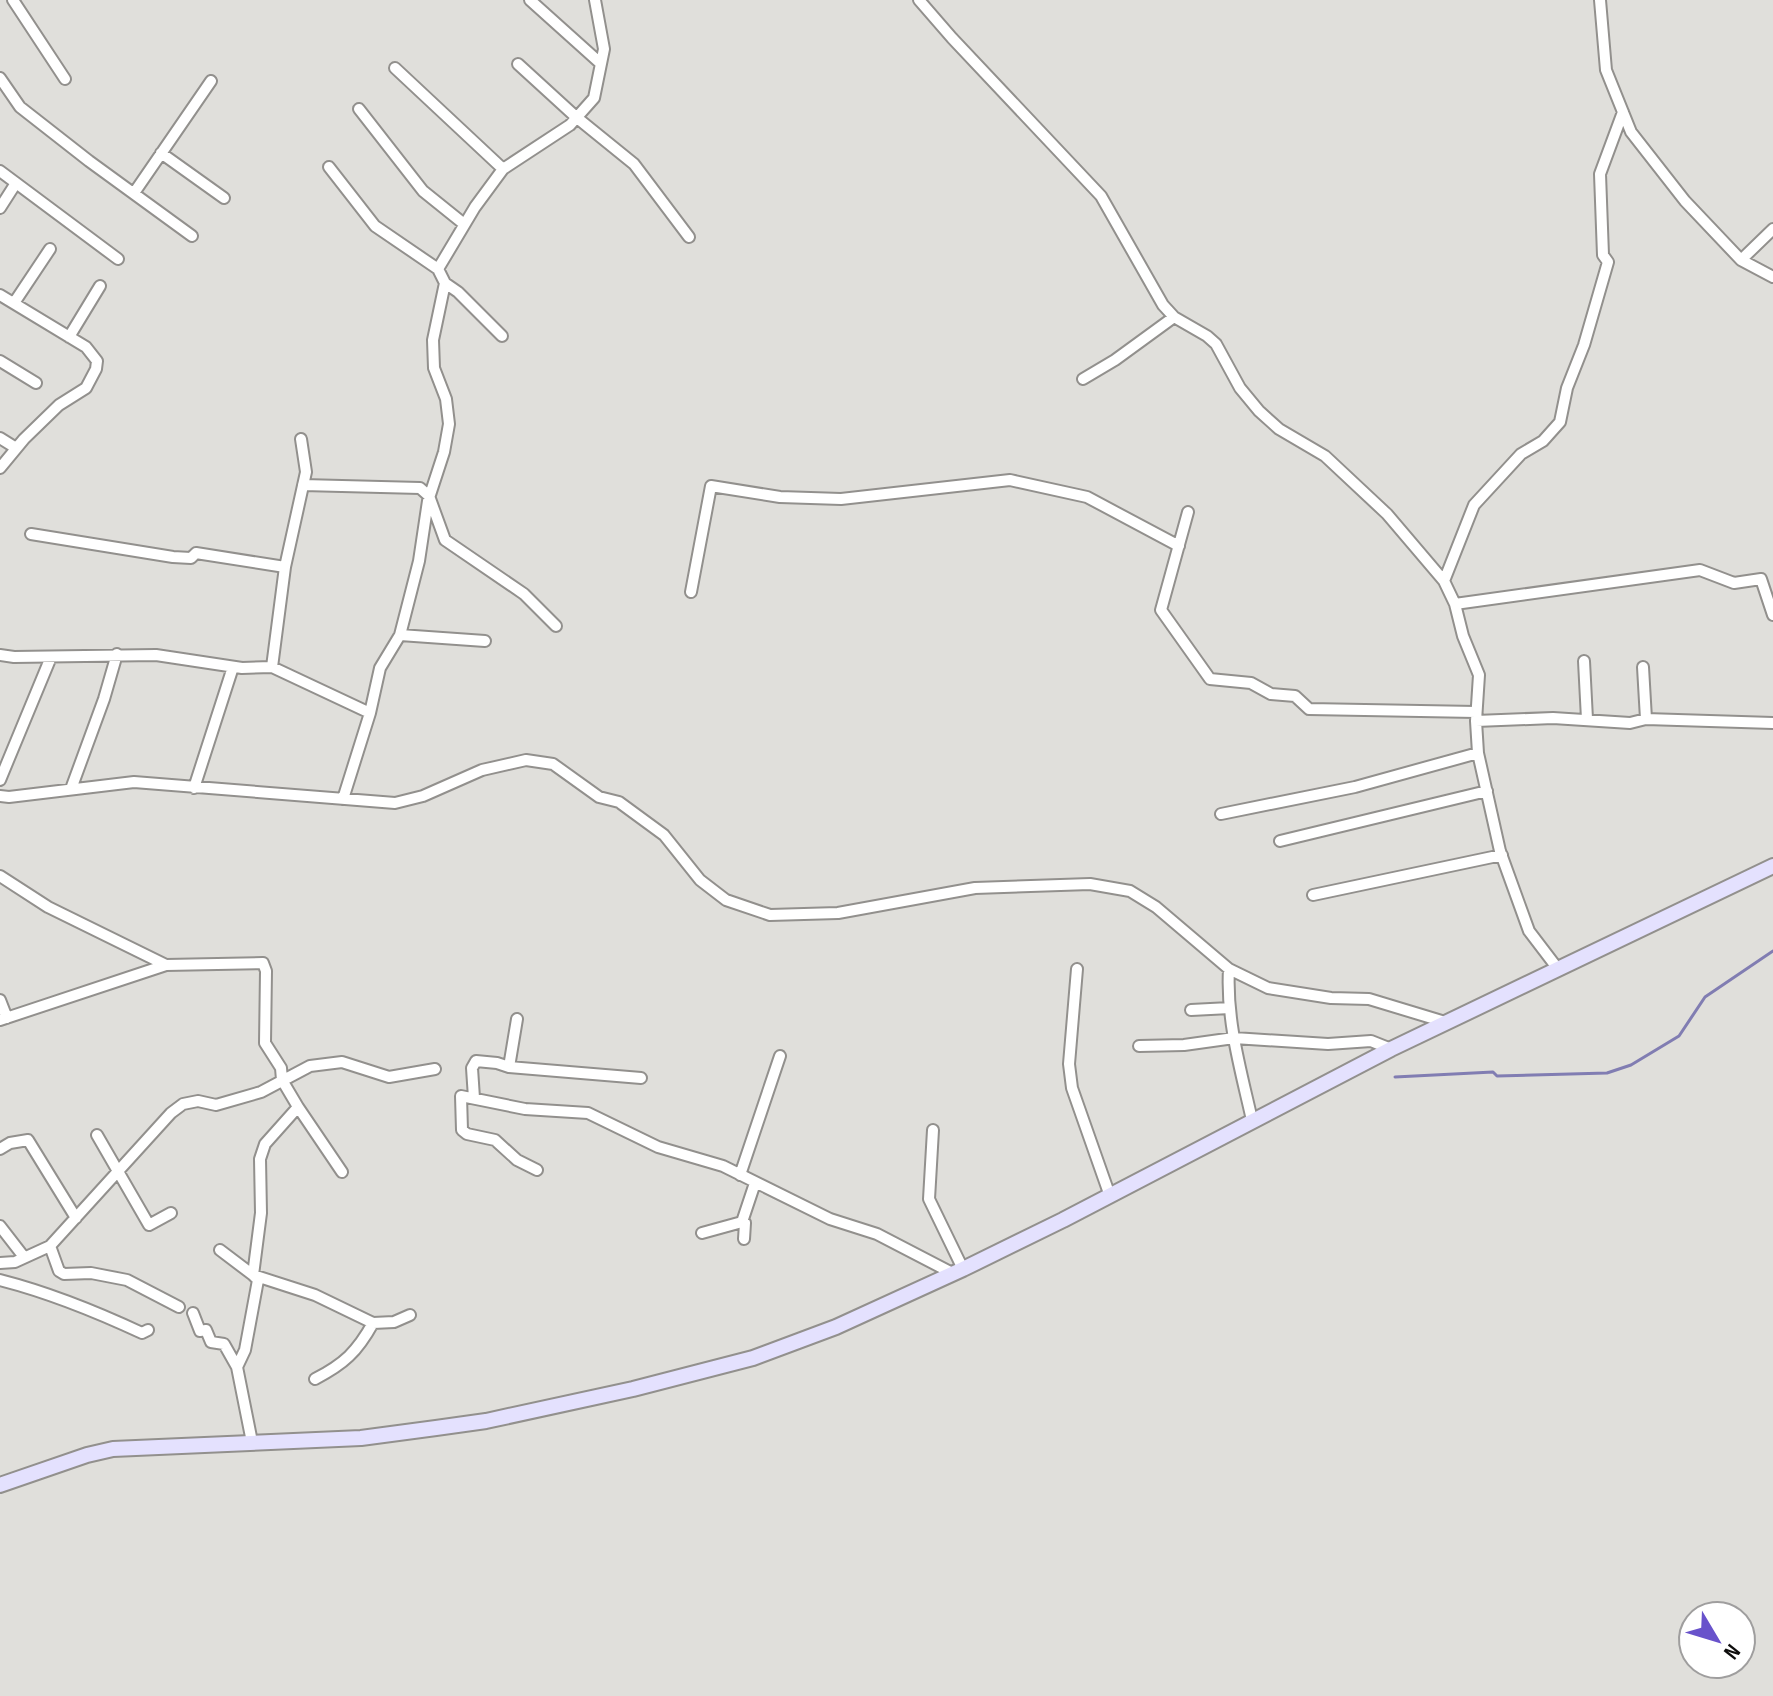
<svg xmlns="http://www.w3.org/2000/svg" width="1773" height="1696" font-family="'Sofia Sans Condensed',sans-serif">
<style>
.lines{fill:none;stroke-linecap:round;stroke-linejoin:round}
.stream{stroke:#817db2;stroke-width:3}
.street-casing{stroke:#92908d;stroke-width:14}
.secondary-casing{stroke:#92908d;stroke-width:18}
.street{stroke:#fff;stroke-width:10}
.secondary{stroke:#e4e1fe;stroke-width:14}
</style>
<rect width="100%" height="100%" fill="#e0dfdb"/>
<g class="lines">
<path class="stream" d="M1395,1077l98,-5 4,4 110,-3 24,-8 48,-29 26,-39 68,-46"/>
<defs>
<path id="street" d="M13,0l52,79
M530,0l69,62
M919,0l33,38 149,158 62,109 11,12 33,19 9,8 24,44 19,23 20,18 46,27 62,58 57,67 11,23 8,32 16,39 -3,46 2,32 22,98 29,80 29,38
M1600,0l6,70 25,62 54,69 56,59 32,17
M518,64l58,53 58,47 55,73
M395,68l108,101
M0,78l20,29 69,54 103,75
M359,109l64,82 41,33
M161,153l63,45
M329,167l46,59 63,43 7,14 13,9 44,44
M0,171l118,88
M134,193l77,-112
M0,208l16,-25
M1741,260l32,-31
M438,269l37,-62 28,-38 67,-44 24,-27 10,-49 -9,-49
M0,295l86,52 11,14 -1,8 -10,19 -27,17 -35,34 -24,29
M14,303l36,-54
M69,337l31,-51
M0,361l36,22
M1083,379l32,-19 59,-43
M0,438l16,10
M303,485l117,3 9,8 16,44 79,54 32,32
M1188,512l-27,98 49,69 41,4 20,11 24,2 14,13 167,3
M31,534l142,23 18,1 5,-5 89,14
M1444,581l30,-76 47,-51 22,-13 17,-19 7,-34 17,-43 24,-83 -5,-7 -3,-81 23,-62
M691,592l20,-106 69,11 61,2 169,-19 77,17 92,49
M1455,604l245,-34 34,13 27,-4 12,36
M400,635l85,6
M0,655l14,2 142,-2 86,13 30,-1 98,46
M1584,661l3,58
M272,667l13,-100 21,-95 -5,-33
M1643,667l3,52
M1476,721l77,-3 77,5 16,-4 127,4
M0,780l51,-123
M194,788l39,-121
M71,789l33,-90 13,-45
M0,796l9,1 125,-15 261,21 28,-7 59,-26 44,-10 27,4 46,33 20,5 45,33 36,45 26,20 44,15 68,-2 137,-25 115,-4 40,7 26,16 73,62 39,19 63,10 38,1 76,23
M343,799l27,-86 10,-45 20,-33 19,-74 9,-60 16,-49 5,-28 -3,-25 -12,-31 -1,-28 12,-57
M1221,814l134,-27 123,-34
M1280,841l207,-50
M0,876l48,31 118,58
M1313,895l189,-40
M1077,969l-8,95 3,24 38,108
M1229,969c-3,51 12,102 23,151
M0,1000l7,18
M1191,1010l39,-2
M0,1020l166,-55 97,-2 3,8 -1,72 16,25 1,12 16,27 44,65
M1139,1046l45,-1 50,-7 94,6 43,-3 20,8
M509,1067l8,-48
M474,1098l-2,-30 4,-7 21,2 12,4 132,11
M933,1130l-4,69 34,70
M97,1135l52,90 22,-12
M0,1149l10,-6 18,-3 48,78
M537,1170l-20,-10 -22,-20 -28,-6 -5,-4 -1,-34 64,13 63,4 70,34 65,19 107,53 47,15 77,40
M740,1175l40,-119
M0,1226l24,31
M702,1233l40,-11
M744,1239l1,-16 -3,-1 13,-39
M50,1246l9,25 5,3 27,-1 36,7 52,27
M220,1250l33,25 62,20 58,28 21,-1 16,-7
M0,1263l15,-1 35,-16 121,-133 12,-9 15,-3 18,4 45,-13 49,-26 32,-4 47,15 46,-8
M0,1280c51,13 95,31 142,53l6,-3
M193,1313l7,18 6,-1 5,12 13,2 13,23
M315,1379c29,-15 42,-27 58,-56
M252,1442l-15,-75 8,-17 13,-70 -5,-5 8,-62 -1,-54 5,-15 33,-37"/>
<path id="secondary" d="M0,1485l87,-30 26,-6 248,-11 75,-10 50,-7 147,-32 120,-31 83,-31 127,-58 100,-49 328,-171 382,-183"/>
</defs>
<use href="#street" class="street-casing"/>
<use href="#secondary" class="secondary-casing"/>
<use href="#street" class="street"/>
<use href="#secondary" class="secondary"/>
</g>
<g transform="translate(1717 1640) rotate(128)"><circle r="38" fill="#ffffff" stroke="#9f9e9e" stroke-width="2"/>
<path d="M0-6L14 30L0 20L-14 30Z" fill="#6852cb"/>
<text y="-12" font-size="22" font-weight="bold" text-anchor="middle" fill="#0e0d0c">N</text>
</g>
</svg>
